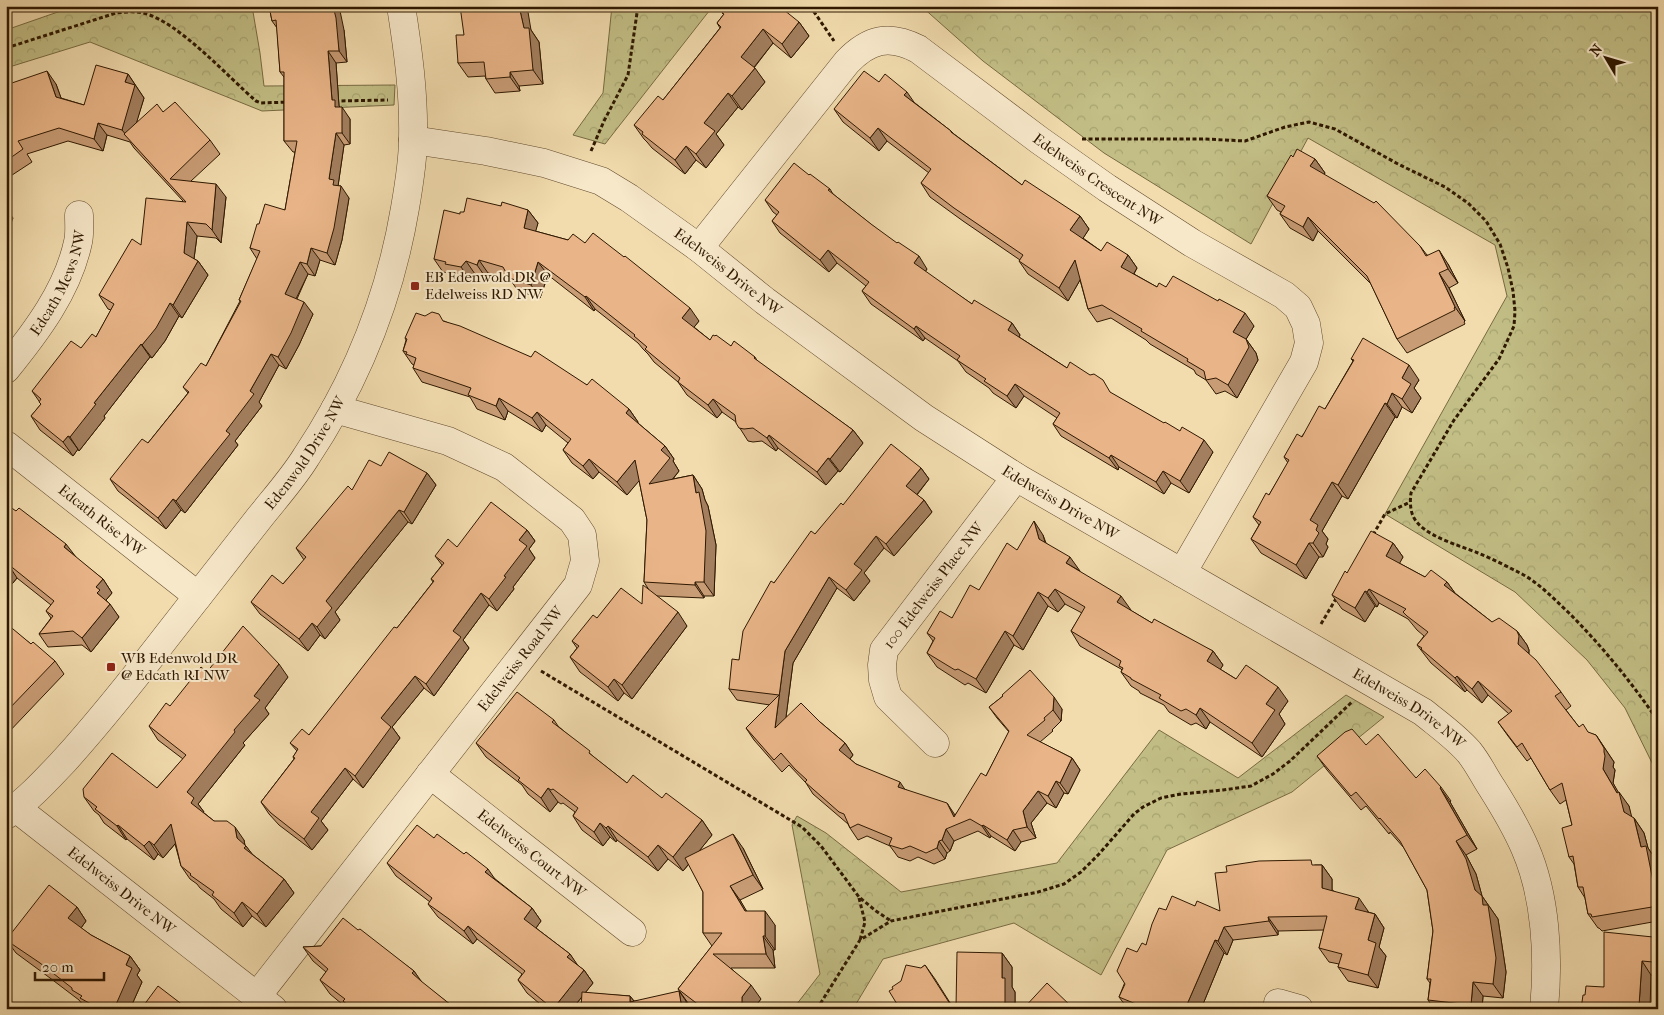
<svg xmlns="http://www.w3.org/2000/svg" width="1664" height="1015" font-family="'IM FELL French Canon',serif">
<style>
.park{fill:url(#park-crowns);stroke:#786b42}
.lines{fill:none;stroke-linecap:round;stroke-linejoin:round}
.minor-casing{stroke:#60492c;stroke-width:29}
.path{stroke:#2f1800;stroke-width:3;stroke-dasharray:4 2.5;stroke-linecap:butt}
.minor{stroke:#f7e8ca;stroke-width:28}
.wall{fill:#c89c75;stroke:#2f1800}
.shaded-wall{fill:#a37f5f;stroke:#2f1800}
.building{fill:#e9b588;stroke:#2f1800}
.poi-dot{fill:#8f2418;stroke:#f7e8ca;stroke-width:2}
.labels{text-anchor:middle;stroke-width:4;stroke-linejoin:round;paint-order:stroke}
.street-label{font-size:15px;fill:#2f1800;stroke:#f7e8ca}
.poi-label{font-size:15px;fill:#2f1800;stroke:#f7e8ca;text-anchor:start}
</style>
<defs>
<pattern id="park-crowns" width="20" height="18" patternUnits="userSpaceOnUse" patternTransform="scale(1.25)"><rect width="20" height="18" fill="#c2be85"/><path d="M2 6a3 3 0 1 1 6 0M12 15a3 3 0 1 1 6 0" fill="none" stroke="#a7a371"/></pattern>
</defs>
<rect width="100%" height="100%" fill="#f2dcae"/>
<filter id="stains"><feTurbulence type="fractalNoise" baseFrequency=".004" numOctaves="4"/><feColorMatrix values="0 0 0 0 .2 0 0 0 0 .09 0 0 0 0 .02 0 0 0 .5 -.17"/></filter>
<radialGradient id="worn" r=".72"><stop offset=".6" stop-color="#630" stop-opacity="0"/><stop offset="1" stop-color="#630" stop-opacity=".3"/></radialGradient>
<path class="park" d="M75,6h177l8,47 4,33 131,-1 -1,20 -132,6 -172,-69 -84,26v-38z
M612,6h101l-108,138 -32,-9 30,-42z
M921,6h737v769l-33,-67 -38,-48 -72,-68 -130,-78 122,-218 -12,-51 -187,-107 -57,106 -147,-91 -121,-92z
M1346,695l38,22 -92,75 -125,58 -66,125 -87,-52 -131,36 -30,50h-60l27,-35 -28,-149 5,-9 29,17 75,59 156,-29 102,-133 79,48z"/>
<g class="lines">
<defs>
<g id="minor">
<path id="s1" d="M413,140l73,11 58,12 57,18 28,17 70,50 66,53 159,117 92,59 407,235c16,13 33,25 46,40 9,11 15,24 23,36 12,19 24,39 33,60 21,48 24,109 19,161"/>
<path id="s2" d="M699,248l148,-186c22,-23 42,-28 71,-13l121,91 68,48 85,55 92,52 14,12 8,17 3,19 -5,19 -122,211"/>
<path id="s3" d="M6,369c30,-37 62,-79 72,-127 2,-8 1,-18 1,-27"/>
<path id="s4" d="M6,445l192,151"/>
<path id="s5" d="M935,743l-47,-46 -5,-17 -1,-15 2,-15 132,-173"/>
<path id="s6" d="M430,774l202,158"/>
<path id="s7" d="M16,808l257,201"/>
<path id="s8" d="M6,815c22,-15 41,-36 59,-55 37,-41 71,-84 105,-128 30,-38 60,-77 90,-115 16,-20 33,-39 46,-60 50,-75 84,-160 99,-249 4,-23 8,-47 8,-70 1,-44 -5,-88 -12,-132"/>
<path id="s9" d="M257,996l321,-411 7,-24 -3,-26 -10,-15 -68,-53 -56,-26 -113,-32"/>
<path d="M1278,1003l21,6"/>
</g>
</defs>
<use href="#minor" class="minor-casing"/>
<path class="path" d="M810,6l24,35
M6,48l110,-35c9,-1 18,-2 27,0 35,8 85,64 113,88l5,2 28,-1
M335,101l53,-1
M1082,139h123l40,2 40,-14 24,-5 26,7 63,35 47,23 23,16 18,18 14,23 8,24 5,23 2,20 -1,15 -15,33 -45,61 -43,73c-1,7 -1,16 2,23 9,20 46,29 65,37 15,6 30,14 44,21 18,10 32,25 47,39 33,33 63,70 89,108
M591,151l13,-30 24,-46 10,-69
M1373,535l12,-21 25,-12
M1321,624l16,-27
M541,671l261,156 19,19 38,51 17,14 15,10
M859,898l6,24 -5,18
M817,1009l43,-69 31,-19 147,-29 26,-8 17,-12 18,-18 35,-40 9,-7 18,-9 20,-4 42,-4 28,-4 22,-12 17,-13 63,-60"/>
<use href="#minor" class="minor"/>
</g>
<path class="wall" d="M269,6l75,24 3,32 -11,1 3,43 11,13v25l-6,1 -6,41 11,12 -7,42 -7,25 -15,-5 -5,16 -7,-2 -11,25 16,15 -14,31 -13,24 -7,-4 -20,37 3,4 -27,35 3,4 -53,68 -4,-3 -15,19 -48,-38 -8,-12 38,-36 40,-50 -5,-6 23,-21 34,-65 -1,-1 18,-41 -7,-11 9,-24 26,-14 10,-58h-2l-9,-11v-64l-4,-5 -3,-44 -5,-7z
M722,13l77,9 10,14 -18,22 -18,-15 -19,25 11,14 -23,28 -4,-3 -22,27 8,11 -18,23 -10,-8 -11,14 -33,-26 -5,-6 -3,-3 -10,-14 29,-25 57,-72 -3,-5 7,-9z
M529,26l2,4 8,12 4,42 -24,2 1,5 -25,2 -9,-14 -1,-3 -17,1 -10,-14 6,-28z
M128,74l16,24 -8,25 27,-11 47,28 10,14 -29,27 35,16 -5,46 -5,-5 -19,-2 -3,23 4,2 10,14 -26,43 -3,-2 -14,25 -13,17 -2,-1 -46,59 1,2 -26,33 -1,-2 -5,7 -33,-26 -9,-14 10,-12 -9,-13 49,-43 15,-11 15,-27 -3,-1 -9,-14 42,-50 42,-44 -49,-53 -4,-6 -23,-7 -4,16 -35,-10 -41,13 5,8 -26,17v-94l50,-1 5,14 23,7z
M915,103l36,28 3,3 68,51 58,31 9,13 -6,9 18,13 27,4 9,13 -3,6 23,13h9l88,39 -8,13 10,14 2,7 -21,38 -12,-7 -9,3 -10,-14 -10,-6 -2,-4 -44,-26 -4,-4 -35,-22 -14,4 -9,-13 -8,-29 -12,21 -40,-27 -9,-13 1,-1 -57,-39 -33,-24 -9,-14 8,-10 -42,-32 -8,10 -36,-29 -9,-13z
M1293,157l22,2 10,14 -1,2 96,71 7,9 21,9 10,19 -9,5 16,33 -1,1 1,2 -58,29 -10,-14 -26,-55 -53,-53 -5,10 -23,-13 -10,-14 1,-2 -4,-2 -10,-14z
M830,189l3,5 94,75 -2,3 47,32 40,19 8,12 -1,2 48,31 146,84 -24,41 -18,-10 -7,11 -45,-27 -1,3 -57,-34 -8,-12 4,-6 -33,-22 -8,12 -23,-15 -4,-5 -23,-16 -8,-11 -33,-23 -2,3 -52,-37 -9,-13 4,-5 -29,-23 -8,9 -49,-39 -8,-12 5,-6 -4,-3 -8,-12z
M501,206l27,4 10,13 -3,8 33,9 17,3 114,78 -5,6 16,13 21,6 24,11 3,5 95,68 10,13 -23,29 -2,-1 -12,14 -48,-37 -2,3 -14,-10 -9,1 -5,-1 -12,-19 -14,-10 -5,6 -30,-23 -9,-13 -24,-20 -6,-8 -5,-5 -5,-6 -43,-34 -1,2 -46,-36 -8,23 -22,-7 -8,-12 -22,-6 -2,5 -11,-4 -5,6 -16,-3 -1,-3 -10,-2 -9,-13 26,-45 4,-2z
M444,321l143,64 42,24 9,13v1l27,23 9,13 -1,2 6,10 -6,8 20,-4 9,14 3,11 3,6 8,39 -2,51h-10v2l-47,-2 30,30 -55,73 -8,-6 -6,8 -38,-29 -10,-15 7,-9 -5,-7 25,-23 45,-14 7,-14 -5,-8 3,-62 -8,-40 -12,15 -28,-23 -6,7 -21,-16 -9,-13 5,-7 -22,-18 -4,7 -34,-21 -3,9 -28,-11 -7,-12 -48,-15 -9,-14 1,-3 -2,-1 -9,-13 3,-11 -1,-2z
M1351,359l68,21 -5,8 7,10 -9,15 -10,-6 -5,11 -2,-1 -47,82 -6,-3 -20,35 6,8 -2,5 2,3 -5,10h-4l-13,22 -45,-26 -10,-14 8,-14 -6,-8 16,-22 19,-32 -4,-6 41,-48 28,-48z
M381,466l46,7 9,12 -24,39 -4,-2 -73,90 5,8 -15,19 -5,-4 -12,16 -48,-37 -9,-12 32,-18 21,-24 -8,-12 56,-58z
M921,468l8,11 -12,16 7,5 8,12 -38,44 -10,-8 -20,25 6,8 -16,20 -17,-13 -44,75 -7,54 34,5 25,21 8,12 -3,4 6,5 99,51 31,-39 23,-44 -12,-14 -8,-11 14,-11 -1,-1 60,14 -1,12 -9,9 1,1 -13,11 32,16 8,12 -12,24 -4,-1 -8,15 -9,-5 -16,20 5,15 -15,4 -6,9 -24,-15 -1,2 -12,-7 -24,10 -4,10 -3,2 -2,6 -11,5 -16,-7 -8,4 -12,-4 -8,-11 -23,-10 -9,4 -8,-12 -2,-4 -35,-30 -7,-11 -17,-18 -7,7 -28,-32 -8,-12 24,-23 -33,-5 -8,-11 10,-29 35,-77 41,-49 28,-29z
M6,504l97,75 9,14 -6,7 13,17 -28,35 -9,-7 -34,2 -9,-13 12,-16 -5,-7 5,-6 -34,-27 -5,6 -6,-4z
M527,530l8,11 -6,8 6,9 -22,29 1,2 -17,22 -8,-6 -26,35 6,8 -35,48 -10,-8 -32,39 8,11 -37,50 -10,-9 -32,42 7,9 -16,20 -33,-25 -10,-11 -8,-12 33,-43 -1,-2 4,-6 -7,-8 19,-8 88,-107 36,-46 -2,-3 11,-14 -7,-9 22,-9z
M1043,535l3,8 33,28 51,39 22,13 61,28 10,14 -3,4 16,10 52,22 -9,13 6,10 -23,33 -52,-35 -4,7 -10,-6 -5,2 -22,-13 -5,-7 -24,-12 -1,-2 -8,-5 -10,-14 1,-2 -1,-1 -41,-23 -9,-15 11,-18 -17,-9 -7,8 -10,-6 -25,44 -9,-5 -28,48 -18,-10 -3,2 -28,-18 -10,-14 6,-12 -6,-8 25,-15 27,-28 38,-40z
M1393,543l10,14 -4,6 26,14 22,5 8,11 37,29 25,9 10,14 2,5v4l32,38 10,14 -5,4 13,17 10,6 7,2 18,27 -1,5 2,3 -2,13 5,10 11,13 2,11 3,1 10,15 4,15 8,12 2,8v53l-56,10 -3,-3h-1l-10,-14 -3,-16 -7,-11 -4,-23 -5,-7 3,-32 -6,-25 -6,4 -10,-14 -19,-32 -4,3 -19,-25 -10,-14 11,-8 -21,-19 -6,8 -15,-13 -2,2 -34,-29 -14,-18 7,-9 -7,-6 -9,-11 -29,-16 -2,4 -2,-1 -10,16 -23,-13 -10,-14 15,-22z
M6,625l25,19 24,17 9,13 -58,61z
M207,672l81,5 -23,31 4,6 -26,29 2,2 -47,59 6,8h-1l11,9 30,19 1,5 7,9 32,25 10,14 -28,34 -14,-11 -9,11 -22,-18 -7,-10 -14,-11 -3,-4 -7,-5 -9,-13 -6,-22 -12,14 -5,-4 -4,6 -27,-21 -1,1 -22,-17 -5,-8 -5,-4 -10,-14 73,-9 26,-29 -25,-19 -9,-14z
M554,720l4,6 37,32 32,25 35,15 40,22 10,15 -13,16 44,-3 20,41 -23,11 6,11 29,14v25h-2l2,18h-44l30,31 -8,10h-57l-8,-6 -10,-14 34,-43 -9,-13v-41l-14,-28 -6,7 -15,-12 -10,12 -41,-31 -1,2 -6,-5 -7,9 -21,-16 -9,-14 2,-4 -12,-9 -2,1 -3,-2 -8,10 -22,-18 -6,-9 -36,-28 -10,-14z
M1366,745l50,33 25,9 10,14 -1,1 27,47 -11,6 10,19 6,22 16,23 8,53 -3,26 -20,-2 -1,13h-48l-6,-9 2,-17 -3,-4 6,-48 -6,-41 -23,-42 -14,-16 -1,2 -23,-28 -5,4 -34,-40 -10,-14z
M434,838l60,40 38,30 9,13 -5,7 34,26 7,11 7,5 9,13 -8,10 45,3 4,5h52l1,8 -105,-12 -10,12h-26l-19,-16 -9,-13 4,-6 -45,-35 -4,5 -35,-27 -10,-13 2,-2 -34,-26 -9,-13z
M1315,865h7l10,14v11l36,21v1l7,2 9,14 -5,19 7,9 -8,32 -30,-7 -10,-14 1,-3 -10,-2 -10,-14 5,-18 -46,1v4l-45,5 -6,15 -3,-2 -23,56h-73l-9,-12 18,-45 9,-7 20,-35 29,-4 25,5z
M77,907l9,14 -5,7 10,7 39,21 10,14 -3,5 5,7 -12,27h-42l-2,-3 -4,-2 -3,-4 -29,-22 -34,-25 -8,-11 1,33h-3v-52l1,1 1,13z
M358,930l56,41 7,11 35,27h-108l-18,-15 -10,-14 6,-8 -13,-11 -10,-14 18,-1z
M1658,944v32l-7,-1 -66,20 19,-8z
M1002,953l10,14v20l3,5v17h-58l-1,-2z
M925,965l10,14 19,30h-54l21,-41z"/>
<path class="shaded-wall" d="M333,6h6l5,24 3,32 -8,-11z
M519,6h8l4,24 8,12 4,42 -10,-14z
M799,22l10,14 -18,22 -9,-14z
M763,29l10,14 -22,28 -10,-14z
M328,51l8,12 3,43 3,3v-2l8,12v25l-8,-11 -7,-26 -3,-7z
M755,68l10,14 -23,28 -10,-14z
M47,71l9,13 9,25 -9,-12z
M510,72l9,14 1,5 -10,-14z
M128,74l16,24 -13,43 -9,-11 3,-48z
M907,92l9,13 -12,-10z
M728,93l10,14 -22,27 8,11 -18,23 -10,-14 8,-31z
M98,123l9,12 -4,16 -9,-12z
M878,128l9,13 -8,10 -9,-13z
M336,133l8,12 -6,41h3l8,12 -7,42 -7,25 -8,-12 2,-74z
M686,146l10,14 -11,14 -10,-14z
M1315,159l10,14 -6,7 -9,-14z
M216,184l10,13 -5,46 -9,-13z
M6,191l5,7 -4,12 6,8 -7,18z
M528,210l10,13 -5,18 -9,-13z
M1080,216l9,13 -9,14 -10,-13z
M1308,217l10,14 -5,10 -10,-14z
M187,222l10,14 -4,30 -9,-13z
M311,248l9,12 -5,16 -8,-12z
M828,250l9,13 -8,9 -9,-12z
M1439,250l9,14 10,19 -10,-14z
M1128,255l9,13 -7,12 -9,-13z
M919,256l8,13 -5,7 -8,-13z
M479,260l9,13 -2,5 -9,-13z
M1075,260l9,13 -16,28 -9,-13z
M198,261l10,14 -26,43 -9,-13z
M466,261l9,13 -5,6 -9,-13z
M300,262l8,12 -15,31 -8,-11z
M538,262l10,13 -8,23 -9,-13z
M1439,273l10,15 16,33 -10,-14z
M586,296l9,13 -1,2 -9,-14z
M304,302l9,12 -14,31 -13,24 -8,-12z
M170,303l9,13 -14,25 -13,17 -10,-13z
M690,308l9,13 -8,10 -9,-13z
M1245,313l9,13 -12,20 -9,-14z
M1012,323l8,12 -4,7 -8,-12z
M916,326l9,12 -2,3 -9,-12z
M1246,339l10,14 2,7 -21,38 -9,-13z
M141,344l9,13 -46,59 1,2 -26,33 -9,-14 24,-34z
M271,354l8,11 -20,37 3,4 -27,35 3,4 -53,68 -9,-12 50,-70 24,-40z
M1409,365l10,15 -5,8 7,10 -9,15 -10,-14v-21z
M1015,384l9,12 -8,12 -9,-12z
M1392,393l10,14 -5,11 -10,-14z
M499,398l9,13 -3,9 -9,-14z
M713,399l9,13 -5,6 -9,-13z
M1385,403l10,14 -47,82 -10,-14z
M629,409l9,13 -3,4 -9,-13z
M537,412l9,13 -4,7 -10,-14z
M853,430l10,13 -23,29 -10,-13z
M769,435l9,13 -2,3 -9,-13z
M68,436l10,13 -5,7 -10,-14z
M1204,440l9,12 -24,41 -9,-12z
M665,446l9,13 -1,2 6,10 -21,26 -9,-13 12,-34z
M1111,455l8,12 -1,3 -9,-12z
M828,458l10,13 -12,14 -9,-13z
M589,459l10,13 -6,7 -10,-13z
M635,460l10,14 -18,21 -10,-13z
M921,468l8,11 -15,19 -8,-12z
M1163,471l8,12 -7,11 -8,-12z
M427,473l9,12 -24,39 -8,-12z
M693,475l9,14 3,11 3,6 8,39 -2,51 -10,-14 -8,-89z
M1332,482l10,14 -20,35 6,8 -2,5 2,3 -5,10 -10,-14 -3,-23z
M173,499l8,11 -15,19 -8,-11z
M924,500l8,12 -38,44 -8,-12z
M399,510l9,12 -73,90 5,8 -15,19 -8,-12 9,-26z
M1034,521l9,14 5,18 -9,-14z
M527,530l8,11 -6,8 6,9 -22,29 1,2 -17,22 -8,-12 15,-23 15,-36z
M876,536l8,12 -20,25 6,8 -16,20 -8,-11 8,-26z
M1309,543l10,14 -13,22 -10,-14z
M1393,543l10,14 -7,13 -10,-14z
M66,544l10,13 -12,-10z
M1070,557l10,14 -14,-8z
M8,564l9,14 -5,6 -6,-8v-10z
M829,577l8,11 -44,75 -10,77 -8,-12 10,-77z
M103,579l9,14 -6,7 3,4 -12,-11 -1,-6z
M695,582l9,14v2l-9,-13z
M1447,582l10,14 -13,-11z
M1055,589l10,15 -7,8 -10,-14z
M1369,589l10,14 -2,4 -10,-15z
M1365,591l10,15 -10,16 -10,-14z
M1038,592l10,14 -25,44 -10,-14z
M481,593l8,12 -26,35 6,8 -35,48 -8,-12 27,-53z
M1121,596l10,14 -4,6 -10,-14z
M110,604l9,13 -28,35 -9,-14z
M678,612l9,14 -55,73 -10,-14z
M312,623l8,12 -12,16 -9,-12z
M1005,631l9,14 -28,48 -10,-14z
M1517,631l10,14 2,5 -1,9 -10,-15z
M1213,651l10,14 -6,10 -10,-14z
M279,664l9,13 -23,31 4,6 -26,29 2,2 -47,59 6,8 -4,4 -9,-13 -4,-11 47,-62 20,-34z
M415,676l9,12 -32,39 8,11 -37,50 -8,-12 26,-58z
M1457,676l10,14 -2,2 -10,-14z
M614,679l10,14 -6,8 -10,-14z
M1478,681l10,14 -6,8 -10,-14z
M1278,687l10,14 -9,13 6,10 -23,33 -10,-14 14,-39z
M1054,697l8,12 -1,12 -8,-11z
M1200,708l10,14 -4,7 -10,-14z
M1596,735l18,27 -1,5 2,3 -2,13 7,12 -1,-3 10,14 5,20 -10,-14 -7,-19 -14,-24z
M845,743l8,12 -6,7 -8,-12z
M1072,758l8,12 -12,24 -8,-11z
M345,768l8,11 -32,42 7,9 -16,20 -8,-11 7,-27z
M1056,781l8,12 -8,15 -8,-12z
M900,782l8,12 -10,-7z
M548,788l10,14 -8,10 -9,-14z
M1440,788l10,14 27,47 -10,-14z
M1038,791l9,12 -16,20 5,15 -9,-11 -4,-16z
M947,803l8,12 -1,2z
M1634,818l10,15 4,15 8,12 2,8v37l-17,-58z
M702,820l10,15 -29,36 -10,-14z
M600,823l10,14 -7,9 -9,-14z
M171,824l9,14 -17,20 -9,-13z
M118,825l9,14 -1,1 -9,-14z
M983,825l8,11 -1,2 -8,-12z
M608,826l9,14 -1,2 -10,-14z
M235,827l9,13 1,7 1,-1 10,13 -2,3 -17,-24z
M946,829l8,12 -4,10 -8,-11z
M1013,830l8,12 -6,9 -8,-11z
M733,834l10,14 20,41 -10,-14z
M149,841l9,13 -4,6 -10,-14z
M939,841l8,12 -2,6 -8,-11z
M1456,841l10,14 10,19 6,22 16,23 8,53 -3,26 -10,-14 -10,-79 -8,-15z
M658,845l10,14 -10,12 -10,-14z
M1322,865l10,14v23l-10,-14z
M488,869l9,13 -12,-10z
M284,879l10,14 -28,34 -9,-13z
M730,886l10,14 15,25 -10,-14z
M1359,898l9,13 -3,12 -10,-14z
M242,902l10,14 -9,11 -9,-14z
M77,907l9,14 -8,11 -10,-14z
M532,908l9,13 -8,11 -9,-13z
M765,911l10,14v25l-10,-14z
M1375,914l9,14 -5,19 7,9 -8,32 -10,-13v-35z
M1268,917l10,14v4l-9,-14z
M6,923l1,1 1,17 -2,-1z
M468,926l9,13 -4,5 -9,-13z
M1224,927l9,13 -6,15 -9,-14z
M763,936l10,14 2,18 -9,-14z
M1653,937l5,7v25l-5,-7z
M6,940l2,2 1,33 -3,-4z
M1215,940l9,13 -23,56h-16z
M1002,953l10,14v20l3,5v17h-9l-1,-1 -3,-30z
M570,954l9,13 -12,-10z
M130,956l10,14 -3,5 5,7 -12,27h-16l12,-44z
M1642,961l9,14 -1,34h-9l-2,-3z
M584,970l9,13 -21,26h-19z
M414,971l10,14 -12,-12z
M1473,982l10,14 -1,13h-9l-2,-4z
M751,985l10,14 -8,10h-12l1,-12z
M679,991l7,10 1,8h-5z
M630,996l7,9 -7,-3z"/>
<path class="building" d="M269,6h64l3,12 3,33h-11l4,49h3v7h7v26h-6l-7,46 5,1 -1,5 8,1 -7,42 -7,25 -16,-5 -4,16 -7,-2 -15,32 19,8 -13,31 -13,24 -7,-3 -21,37 4,3 -28,37 4,3 -54,67 -3,-2 -15,19 -48,-39 32,-40 6,4 41,-51 -6,-5 18,-24 5,3 35,-65 -2,-1 21,-49 -10,-3 7,-24h2l6,-20 20,6 12,-69h-13v-69h-4l-4,-52 -4,1z
M460,6h59l5,22h5l4,42 -23,2v5l-24,2 -2,-17 -26,1 -2,-28h8z
M727,6h52l20,16 -17,22 -19,-15 -22,28 14,11 -23,28 -4,-3 -24,30 11,8 -19,23 -10,-8 -11,14 -33,-26 1,-2 -9,-7 24,-29 5,4 58,-73 -4,-4 7,-9 -2,-1z
M96,65l32,9 -3,8 10,3 -13,45 -24,-7 -4,16 -35,-11 -41,13 5,8 -17,12v-76l41,-14 9,26 28,8z
M864,71l15,11 6,-8 22,18 -3,3 47,36v1l71,53 3,-5 55,36 -10,14 31,21 6,-9 21,13 -7,12 36,20 2,-4 7,4 7,-11 45,25 1,-2 26,14 -12,19 13,7 3,8 -21,38 -12,-7 -10,2 -2,-9 -17,-10 1,-2 -47,-28 1,-2 -40,-24 -14,4 -13,-49 -16,28 -40,-27 4,-6 -69,-47 -33,-25 10,-14 -53,-41 -8,10 -36,-29z
M175,102l35,38 -40,39 46,5 -4,46 -6,-6 -19,-2 -3,31 14,8 -25,44 -3,-2 -14,25 -14,17 -1,-1 -47,59 2,1 -26,33 -2,-1 -5,6 -32,-26 10,-12 -2,-2 2,-3 -9,-8 39,-50 10,7 11,-14 4,3 18,-33 -15,-9 33,-56 9,6 5,-47 40,4 -62,-68 33,-30 6,8z
M1297,149l18,10 -5,7 64,37 2,-2 44,45 6,10 13,-6 9,19 -9,4 16,34 -1,1 1,2 -58,29 -30,-63 -59,-59 -5,10 -23,-13 5,-8 -18,-10 24,-41 2,2z
M794,163l15,12 1,-1 20,15 -2,1 43,34 26,19 1,-1 21,14 -5,7 58,41 2,-4 38,23 -4,7 59,38 3,-6 20,13 4,-1 9,6 7,12 54,31 1,-1 15,9 2,-4 22,13 -24,41 -17,-10 -7,11 -45,-27 -2,3 -56,-34 7,-11 -45,-29 -8,12 -23,-15 2,-2 -29,-19 3,-4 -44,-30 -2,3 -52,-38 7,-9 -41,-32 -8,10 -48,-39 7,-9 -14,-12z
M467,198l34,8 1,-4 26,8 -4,18 44,12 5,-6 12,9 8,-10 31,24 1,-1 65,52 -8,10 28,22 3,-5 2,1 1,-1 15,11 3,-5 21,16 -1,1 99,72 -23,29 -2,-1 -11,14 -48,-37 -2,3 -14,-10 -9,1 -5,-1 -3,-5 -1,-8 -22,-16 -5,6 -30,-23 2,-4 -35,-29 2,-2 -13,-11 1,-1 -49,-39 -1,1 -47,-35 -7,23 -22,-7 -6,-11 -24,-7 -2,5 -11,-4 -5,6 -16,-3 1,-2 -12,-3 10,-49 16,4v-2h4z
M432,312l7,2 4,7 17,5 71,31 4,-6 52,34 5,-6 37,30 -3,4 39,33 -4,4 9,8 -21,26 44,-9 3,18 3,-1 7,39 -2,51h-9v3l-51,-3 3,-62 -12,-60 -18,22 -28,-23 -6,7 -20,-16 8,-11 -34,-27 -5,6 -33,-20 -3,8 -28,-11 3,-7 -58,-20 3,-10 -10,-4 1,-2 -4,-1 4,-12 -2,-1 11,-25 9,3z
M1363,338l46,27 -7,13 9,6 -9,15 -10,-6 -5,11 -2,-1 -47,82 -6,-3 -22,38 8,5 -2,5 3,3 -6,10h-4l-13,22 -45,-26 10,-17 -8,-5 13,-24 3,2 20,-35 -5,-3 13,-23 5,3 17,-31 6,3 29,-49 -3,-1z
M891,444l30,24 -15,18 18,14 -38,44 -10,-8 -22,28 8,6 -16,20 -17,-13 -44,74 -10,77 26,-25 19,19 25,21 -6,7 17,14 44,18 -2,5 49,16 7,14 27,-44 5,3 23,-45 -20,-24 14,-11 -1,-1 28,-25 24,27 -1,13 -9,8 1,2 -18,15 45,23 -12,25 -4,-2 -8,15 -10,-5 -15,20 4,16 -14,3 -6,10 -24,-15 -1,1 -12,-7 -24,10 -4,11 -3,1 -2,7 -11,5 -16,-7 -8,3 -13,-4 3,-7 -34,-14 -8,4 -6,-14 -5,-2 -34,-30 2,-2 -12,-11 -14,-16 -7,7 -28,-32 33,-33 -50,-6 3,-30 7,1 4,-29 28,-50 3,2 37,-52 4,3 26,-31 2,2z
M389,452l38,21 -23,39 -5,-2 -73,91 6,7 -15,19 -5,-4 -13,16 -48,-37 21,-27 11,9 23,-27 -10,-9 52,-62 4,4 17,-30 12,6z
M491,502l36,28 -8,10 8,6 -23,30 2,1 -17,22 -8,-6 -28,38 8,6 -35,47 -11,-8 -34,42 10,9 -36,49 -10,-8 -34,44 8,6 -15,21 -33,-26 -10,-11 34,-44 -2,-1 5,-8 -8,-6 12,-14 7,6 85,-108 3,1 37,-47 -3,-2 13,-16 -9,-7 13,-17 9,8z
M6,504l10,7 3,-3 47,36 -2,3 39,32 -7,8 4,3 -3,3 13,11 -28,34 -9,-7 -34,3 14,-18 -7,-5 8,-10 -46,-37 -2,2z
M1034,521l5,18 31,18 -4,6 55,33 -4,6 35,21 2,-4 59,32 -6,10 29,18 10,-14 32,22 -12,17 9,6 -23,33 -52,-35 -4,7 -10,-6 -5,2 -22,-13 2,-3 -30,-16v-1l-10,-6 2,-4 -4,-2 2,-5 -50,-30 14,-24 -30,-18 -7,9 -10,-6 -25,44 -8,-5 -29,48 -18,-10 -3,1 -28,-17 8,-15 -8,-5 13,-22 12,7 18,-33 9,5 28,-47 10,7z
M1371,531l22,12 -7,13 39,21 6,-7 16,12 -3,3 48,37 7,-4 18,13 2,5 -1,8 18,16 25,32 -6,4 24,31 4,-3 5,8 8,3 8,13v4l1,4 -2,13 14,24 2,-1 5,20 10,6 7,29 5,-1 12,60 -66,11 -1,-3h-3l-5,-27h-5l-5,-31 -4,1 -7,-29 10,-3 -10,-42 -12,7 -28,-47 -5,4 -19,-25 14,-11 -34,-30 -6,8 -15,-13 -2,2 -34,-29 1,-1 -5,-3 11,-13 -21,-16 -4,-4 3,-3 -37,-20 -2,3 -2,-1 -10,17 -23,-13 13,-24 2,2z
M643,585l35,27 -56,73 -8,-6 -6,8 -38,-30 9,-11 -7,-5 21,-26 4,3 24,-30 21,16z
M7,624l24,20 2,-2 22,19 -49,51z
M243,626l36,38 -25,32 6,4 -26,30 1,2 -48,60 7,6 -3,5 23,18h13l8,6 2,11 9,8 -2,2 40,31 -27,35 -15,-12 -8,11 -22,-18 2,-3 -24,-17 1,-1 -10,-8 -10,-42 -17,21 -5,-4 -5,5 -26,-21 -1,1 -22,-17 2,-2 -13,-10 -1,-8 29,-36 45,35 29,-33 -37,-29 17,-23 4,3 31,-39 6,5z
M517,692l37,28 -2,2 38,29 -1,2 38,30 6,-8 29,23 4,-5 36,27 -29,37 -15,-12 -10,12 -40,-31 -2,2 -6,-5 -6,9 -21,-16 5,-8 -25,-19 -2,1 -3,-2 -7,10 -23,-18 2,-2 -44,-35z
M1352,729l14,16 12,-11 38,44 9,-9 16,18 -1,1 27,47 -11,6 10,18 9,31 7,6 1,9h5l8,53 -3,26 -20,-2 -2,23 -43,-5 3,-21h-4l6,-48 -6,-41 -27,-49 -20,-23 -1,1 -23,-27 -5,4 -34,-40 28,-24z
M417,825l17,13 3,-4 27,20 2,-2 22,17 -3,3 47,36 -8,11 46,35 -3,3 17,13 -31,39 -35,-29 7,-9 -57,-45 -4,5 -15,-12 -21,-15 4,-6 -45,-35z
M733,834l20,41 -23,11 15,25h20v25h-2l3,18h-53l38,31 -9,12v10l-1,2h-37l-26,-20 44,-56h-19v-41l-18,-34z
M1311,860l1,5h10v23l37,10 -4,11 20,5 -7,26 8,3 -8,32 -30,-8 4,-13 -23,-6 8,-32 -59,1 1,4 -45,6 -6,14 -3,-1 -30,69h-37l-29,-12 6,-13 -8,-13 10,-23 10,4 5,-9 4,2 6,-21 7,-16 7,2 6,-14 23,10 2,-5 23,10 -5,-38 12,-1 -1,-6 33,-5z
M49,885l28,22 -9,11 23,17 39,21 -4,9 6,3 -18,41h-14l-20,-11 2,-2 -10,-6v-2l-32,-25 -34,-23z
M343,918l15,12 2,-1 54,42 -2,2 9,8 35,28h-103l-10,-8 2,-2 -25,-19 8,-11 -25,-22 18,-1z
M1604,932l49,5v25l-11,-1 -3,45 8,1v2h-66l2,-14h2l1,-9 18,1z
M957,952l45,1v25h3v30l-49,-1z
M906,965l15,3 4,-3 27,42 -23,-1 1,3h-30l-11,-18 4,-2 -1,-2 9,-6z
M1047,983l27,26h-51z
M158,986l30,23h-47z
M679,991l3,18h-101l1,-17 48,4v6z"/>
<g class="poi-dot">
<rect x="410" y="281" width="10" height="10" rx="2.5"/>
<rect x="106" y="662" width="10" height="10" rx="2.5"/>
</g>
<g class="labels">
<g class="street-label">
<text dy="5" stroke="none"><textPath href="#s2" startOffset="539">Edelweiss Crescent NW</textPath></text>
<text dy="5" stroke="none"><textPath href="#s1" startOffset="349">Edelweiss Drive NW</textPath></text>
<text dy="5" stroke="none"><textPath href="#s3" startOffset="102">Edcath Mews NW</textPath></text>
<text dy="5" stroke="none"><textPath href="#s8" startOffset="471">Edenwold Drive NW</textPath></text>
<text dy="5" stroke="none"><textPath href="#s1" startOffset="754">Edelweiss Drive NW</textPath></text>
<text dy="5" stroke="none"><textPath href="#s4" startOffset="122">Edcath Rise NW</textPath></text>
<text dy="5" stroke="none"><textPath href="#s5" startOffset="195">100 Edelweiss Place NW</textPath></text>
<text dy="5" stroke="none"><textPath href="#s9" startOffset="428">Edelweiss Road NW</textPath></text>
<text dy="5" stroke="none"><textPath href="#s1" startOffset="1159">Edelweiss Drive NW</textPath></text>
<text dy="5" stroke="none"><textPath href="#s6" startOffset="129">Edelweiss Court NW</textPath></text>
<text dy="5" stroke="none"><textPath href="#s7" startOffset="134">Edelweiss Drive NW</textPath></text>
</g>
<g class="poi-label">
<text x="425" y="282">EB Edenwold DR @<tspan x="425" dy="17">Edelweiss RD NW</tspan></text>
<text x="121" y="663">WB Edenwold DR<tspan x="121" dy="17">@ Edcath RI NW</tspan></text>
</g>
</g>
<rect width="1664" height="1015" fill="none" stroke="#f2dcae" stroke-width="25"/>
<rect x="8" y="8" width="1649" height="1000" fill="none" stroke="#2f1800" stroke-width="2.5"/>
<rect x="12" y="12" width="1639" height="990" fill="none" stroke="#2f1800"/>
<g transform="translate(1606 58) rotate(308)" stroke="#f7e8ca" stroke-width="4" paint-order="stroke">
<path d="M0-4L9 19L0 12L-9 19Z" fill="#2f1800"/>
<text y="-8" font-size="14" font-weight="bold" text-anchor="middle" fill="#2f1800">N</text>
</g>
<path d="M35 972v8h69v-8" fill="none" stroke="#2f1800" stroke-width="2.5"/>
<text x="42" y="972" font-size="15" fill="#2f1800" stroke="#f7e8ca" stroke-width="4" paint-order="stroke">20 m</text>
<rect width="100%" height="100%" filter="url(#stains)"/>
<rect width="100%" height="100%" fill="url(#worn)"/>
</svg>
